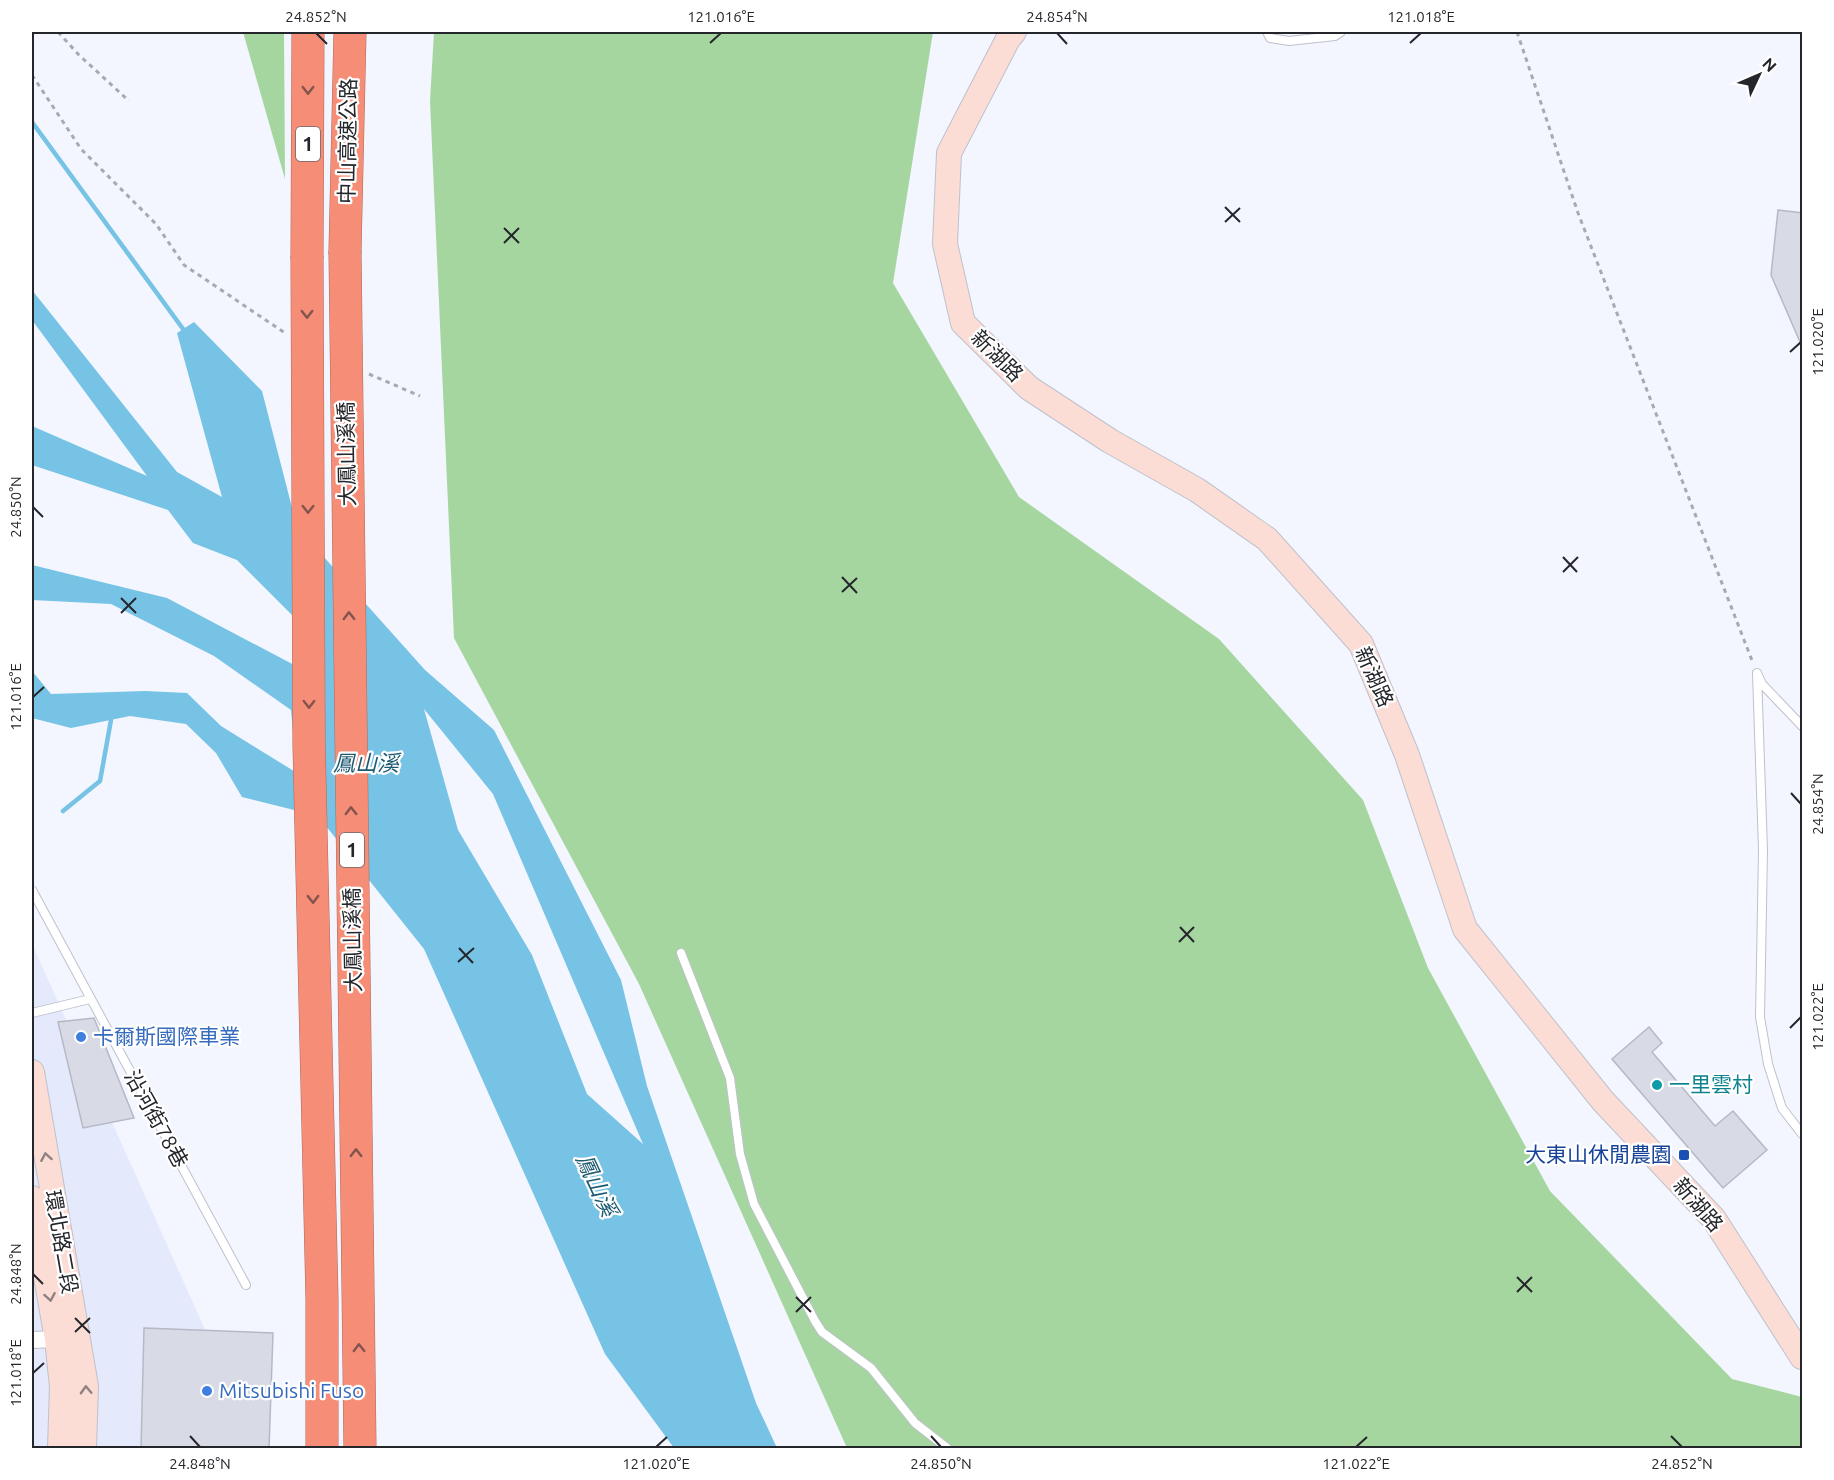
<svg xmlns="http://www.w3.org/2000/svg" width="1834" height="1480" font-family="Ubuntu,'Noto Sans TC',sans-serif">
<style>
.built{fill:#e4e9fc}
.forest{fill:#a6d69f}
.water{fill:#76c3e5;fill-rule:evenodd}
.lines{fill:none;stroke-linecap:round;stroke-linejoin:round}
.stream{stroke:#76c3e5;stroke-width:4.5}
.building{fill:#d8dbe6;stroke:#b6b9c4;stroke-width:1.5}
.lane-casing{stroke:#bec1cc;stroke-width:10}
.street-casing{stroke:#bec1cc;stroke-width:18}
.secondary-casing{stroke:#bec1cc;stroke-width:26}
.highway-casing{stroke:#ac695c;stroke-width:33}
.path{stroke:#a8a9b1;stroke-width:3;stroke-dasharray:4.5 4.5;stroke-linecap:butt}
.lane{stroke:#fff;stroke-width:8}
.street{stroke:#fff;stroke-width:16}
.secondary{stroke:#fcddd6;stroke-width:24}
.highway{stroke:#f58d77;stroke-width:32}
.highway-bridge-casing{stroke:#ac695c;stroke-width:33;stroke-linecap:butt}
.highway-bridge{stroke:#f58d77;stroke-width:32}
.oneway{stroke:#83544d}
.oneway2{stroke:#908280}
.ticks{fill:none;stroke:#25262b;stroke-width:2}
.shop-dot{fill:#3f7fe0;stroke:#fff;stroke-width:2}
.culture-dot{fill:#0f9aa8;stroke:#fff;stroke-width:2}
.transit-dot{fill:#1a4fb4;stroke:#fff;stroke-width:2}
.labels{text-anchor:middle;stroke-width:4.5;stroke-linejoin:round;paint-order:stroke}
.shield{fill:#fff;stroke:#66676b;stroke-width:1.5}
.shield-label{font-size:20px;font-weight:bold;fill:#25262b}
.street-label{font-size:21px;fill:#25262b;stroke:#fff}
.shop-label{font-size:21px;fill:#366cbe;stroke:#fff;text-anchor:start}
.culture-label{font-size:21px;fill:#0d838f;stroke:#fff;text-anchor:start}
.transit-label{font-size:21px;fill:#164399;stroke:#fff;text-anchor:end}
.water-label{font-size:22px;font-style:italic;fill:#1e5b73;stroke:#fff}
.neatline{fill:none;stroke:#25262b;stroke-width:2}
.ticks-label{font-size:15px;text-anchor:middle;fill:#25262b}
</style>
<rect width="100%" height="100%" fill="#f3f5ff"/>
<path class="built" d="M32,944l210,468 20,36h-230z"/>
<path class="forest" d="M243,32h41l1,147z
M434,32h499l-40,251 126,214 200,142 144,161 65,168 122,223 182,188 70,18v51h-955l-208,-464 -185,-346 -24,-537z"/>
<path class="water" d="M32,290l145,182 45,25 -45,-164 17,-11 68,69 35,136 128,143 69,60 127,250 26,106 109,317 21,45h-103l-69,-94 -181,-405 -106,-133 -76,-19 -26,-44 -30,-29 -56,-8 -59,12 -39,-10v-47l19,23 94,-3 42,2 34,33 76,47 -6,-63 -77,-54 -103,-52 -79,-4v-35l135,33 129,68 -3,-50 -56,-56 -44,-17 -25,-33 -136,-45v-39l115,50 -115,-156zM424,709l69,85 150,350 -56,-50 -55,-139 -74,-125z"/>
<g class="lines">
<path class="stream" d="M32,122l154,211
M63,811l37,-30 11,-61"/>
</g>
<path class="building" d="M1778,210l25,3v136l-32,-74z
M94,1018l40,100 -51,10 -25,-106z
M1649,1027l13,16 -10,9 63,74 18,-15 34,39 -44,38 -111,-129z
M144,1328l129,5 -4,116h-128z"/>
<g class="lines">
<defs>
<path id="lane" d="M1267,32l3,6 19,3 46,-5 6,-4
M1802,726l-40,-42 -5,-11 6,177 -3,167 8,47 14,44 20,26
M32,890l214,395
M681,953l49,125 10,76 14,50 61,117 7,11 49,36 44,55 32,25
M32,1013l58,-14"/>
<path id="street" d="M32,1340l25,-1"/>
<path id="secondary" d="M1014,32l-6,7 -59,114 -4,91 18,79 66,65 81,53 87,49 70,49 94,105 46,111 58,174 138,172 111,118 88,138
M32,1072l54,314 -2,62
M32,1198l25,141 5,48 -2,61"/>
<path id="highway" d="M345,251l5,-219
M307,256l1,-224"/>
</defs>
<use href="#lane" class="lane-casing"/>
<use href="#street" class="street-casing"/>
<use href="#secondary" class="secondary-casing"/>
<use href="#highway" class="highway-casing"/>
<path class="path" d="M58,32l21,23 50,46
M1517,32l61,181 175,450
M32,75l49,74 75,75 28,41 101,68
M369,374l51,22"/>
<use href="#lane" class="lane"/>
<use href="#street" class="street"/>
<use href="#secondary" class="secondary"/>
<use href="#highway" class="highway"/>
<defs>
<path id="highway-bridge" d="M345,251l15,1197
M307,256l2,489 13,554v149"/>
</defs>
<use href="#highway-bridge" class="highway-bridge-casing"/>
<use href="#highway-bridge" class="highway-bridge"/>
</g>
<defs><path id="oneway-chevron" d="M-2-3.5L2.5 0L-2 3.5" fill="none" stroke-width="1.6" stroke-linecap="round" stroke-linejoin="round" transform="scale(1.5)"/></defs>
<g class="oneway">
<use href="#oneway-chevron" transform="translate(308 90) rotate(90)"/>
<use href="#oneway-chevron" transform="translate(307 314) rotate(90)"/>
<use href="#oneway-chevron" transform="translate(308 509) rotate(90)"/>
<use href="#oneway-chevron" transform="translate(349 616) rotate(-91)"/>
<use href="#oneway-chevron" transform="translate(309 704) rotate(90)"/>
<use href="#oneway-chevron" transform="translate(351 811) rotate(-91)"/>
<use href="#oneway-chevron" transform="translate(313 899) rotate(89)"/>
<use href="#oneway-chevron" transform="translate(356 1153) rotate(-91)"/>
<use href="#oneway-chevron" transform="translate(359 1348) rotate(-91)"/>
</g>
<g class="oneway2">
<use href="#oneway-chevron" transform="translate(46 1157) rotate(-100)"/>
<use href="#oneway-chevron" transform="translate(50 1297) rotate(80)"/>
<use href="#oneway-chevron" transform="translate(86 1390) rotate(-92)"/>
</g>
<path class="ticks" d="M316,33l11,11M1057,33l10,11M710,43l11,-10M1410,43l11,-10M1225,207l15,15M1225,222l15,-14M504,228l15,15M504,243l15,-15M1790,352l11,-10M33,507l10,10M1563,557l14,15M1563,572l15,-15M842,577l15,16M842,592l15,-14M121,598l15,15M121,613l15,-15M33,697l11,-10M1791,793l10,11M1180,927l14,15M1179,942l15,-15M459,948l14,15M458,962l16,-14M1790,1028l11,-11M33,1274l10,10M1517,1277l15,15M1517,1292l15,-15M796,1297l15,15M796,1312l15,-15M75,1318l15,15M75,1332l15,-14M33,1373l11,-10M190,1436l10,11M931,1436l10,11M1671,1436l11,11M656,1447l11,-10M1356,1447l11,-10"/>
<g class="shop-dot">
<circle cx="81" cy="1037" r="6"/>
<circle cx="207" cy="1391" r="6"/>
</g>
<circle class="culture-dot" cx="1657" cy="1085" r="6"/>
<rect class="transit-dot" x="1678" y="1149" width="12" height="12" rx="3"/>
<g class="labels">
<g class="shield">
<rect x="296" y="127" width="24" height="34" rx="4.5"/>
<rect x="340" y="833" width="24" height="34" rx="4.5"/>
</g>
<g class="shield-label">
<text x="308" y="151">1</text>
<text x="352" y="857">1</text>
</g>
<g class="street-label">
<text transform="translate(348 141) rotate(-89)" y="7">中山高速公路</text>
<text transform="translate(997 356) rotate(45)" y="7">新湖路</text>
<text transform="translate(347 454) rotate(-91)" y="7">大鳳山溪橋</text>
<text transform="translate(1374 677) rotate(66)" y="7">新湖路</text>
<text transform="translate(353 940) rotate(-91)" y="7">大鳳山溪橋</text>
<text transform="translate(156 1119) rotate(61)" y="7">沿河街78巷</text>
<text transform="translate(1698 1205) rotate(49)" y="7">新湖路</text>
<text transform="translate(61 1242) rotate(80)" y="7">環北路二段</text>
</g>
<g class="shop-label">
<text x="93" y="1044">卡爾斯國際車業</text>
<text x="219" y="1398">Mitsubishi Fuso</text>
</g>
<g class="culture-label">
<text x="1669" y="1092">一里雲村</text>
</g>
<g class="transit-label">
<text x="1672" y="1162">大東山休閒農園</text>
</g>
<g class="water-label">
<text x="366" y="771">鳳山溪</text>
<text transform="translate(597 1185) rotate(65)" y="8">鳳山溪</text>
</g>
</g>
<rect width="1834" height="1480" fill="none" stroke="#ffffff" stroke-width="66"/>
<g transform="translate(1759 75) rotate(46)" stroke="#ffffff" stroke-width="4.5" paint-order="stroke">
<path d="M0-4.5L10 22L0 15L-10 22Z" fill="#25262b"/>
<text y="-9" font-size="16" font-weight="bold" text-anchor="middle" fill="#25262b">N</text>
</g>
<rect x="33" y="33" width="1768" height="1414" class="neatline"/>
<g class="ticks-label">
<text x="316" y="22">24.852°N</text>
<text x="721" y="22">121.016°E</text>
<text x="1057" y="22">24.854°N</text>
<text x="1421" y="22">121.018°E</text>
<text transform="translate(1818 342) rotate(-90)" y="5">121.020°E</text>
<text transform="translate(16 507) rotate(-90)" y="5">24.850°N</text>
<text transform="translate(16 697) rotate(-90)" y="5">121.016°E</text>
<text transform="translate(1818 804) rotate(-90)" y="5">24.854°N</text>
<text transform="translate(1818 1017) rotate(-90)" y="5">121.022°E</text>
<text transform="translate(16 1274) rotate(-90)" y="5">24.848°N</text>
<text transform="translate(16 1373) rotate(-90)" y="5">121.018°E</text>
<text x="200" y="1469">24.848°N</text>
<text x="656" y="1469">121.020°E</text>
<text x="941" y="1469">24.850°N</text>
<text x="1356" y="1469">121.022°E</text>
<text x="1682" y="1469">24.852°N</text>
</g>
</svg>
